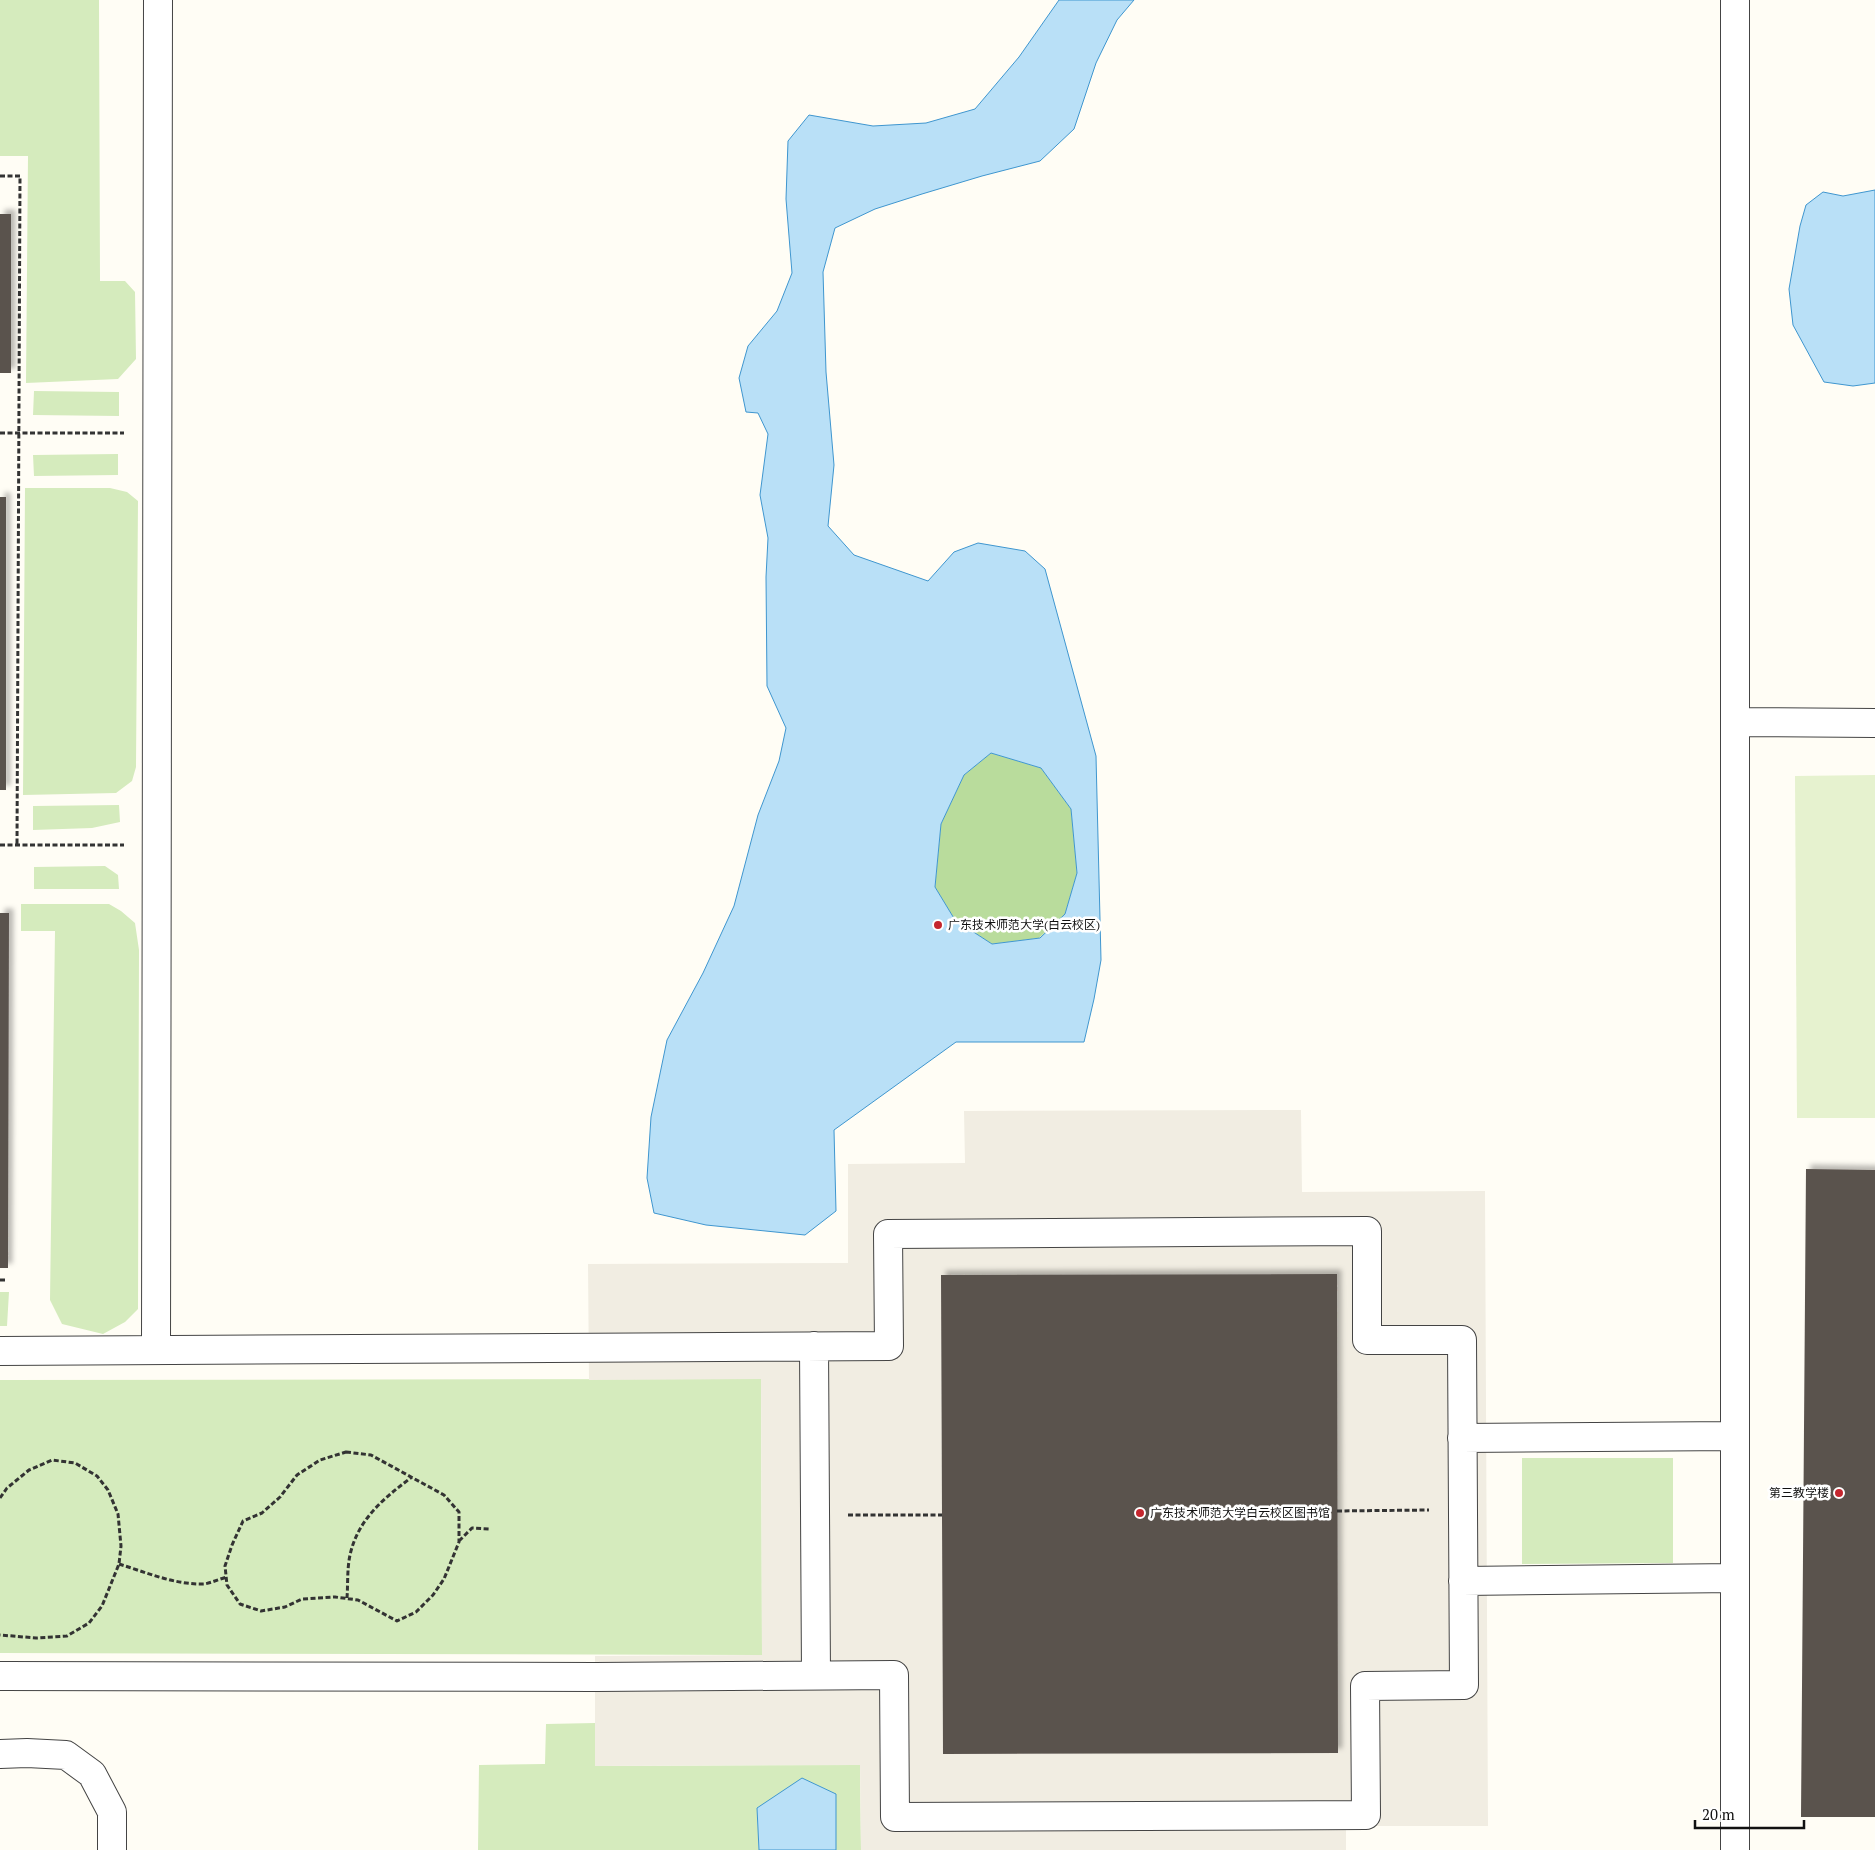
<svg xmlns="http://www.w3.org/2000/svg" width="1875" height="1850" font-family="'PT Serif','Noto Sans SC',serif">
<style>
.green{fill:#d5ebbd}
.forest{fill:#b9dc9c}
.pitch{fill:#e6f2cf}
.plaza{fill:#f1ede2;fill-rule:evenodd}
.water{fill:#b9e0f7;stroke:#3f96cf;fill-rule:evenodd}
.building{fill:#5a524d;filter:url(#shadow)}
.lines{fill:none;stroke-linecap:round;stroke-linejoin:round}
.minor-casing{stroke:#444;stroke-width:30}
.path{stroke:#333;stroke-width:3;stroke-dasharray:5 2.5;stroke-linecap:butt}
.minor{stroke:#fff;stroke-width:28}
.poi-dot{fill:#c4262e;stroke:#fff;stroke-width:2}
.labels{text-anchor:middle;stroke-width:5;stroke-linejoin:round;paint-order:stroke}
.poi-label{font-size:12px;fill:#111;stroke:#fff;text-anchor:start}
</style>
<defs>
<filter id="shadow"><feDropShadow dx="4.5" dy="-4.5" stdDeviation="2.5" flood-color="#0004"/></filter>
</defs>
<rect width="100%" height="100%" fill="#fffdf5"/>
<path class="green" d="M0,0h99l1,281h25l10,11 1,67 -18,20 -92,4 2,-227h-28z
M34,391l85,1v24l-86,-1z
M118,454v21l-84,1 -1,-21z
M25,488h85l17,4 11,9 -2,266 -4,14 -16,12 -93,2z
M119,805l1,17 -28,6 -59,2v-24z
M105,866l13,9 1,14h-85v-22z
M21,904h88l12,7 14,12 4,27 -1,359 -13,13 -22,12 -41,-10 -12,-24 5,-369h-34z
M0,1292h9l-2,34h-7z
M761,1379l1,276 -762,-2v-273z
M1522,1458h151v105l-151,1z
M595,1723v43l265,-1 1,85h-25v-56l-79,14 2,42h-281l1,-85 66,-1 1,-40z"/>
<path class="forest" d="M991,753l50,15 30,41 6,64 -12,41 -26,24 -47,6 -37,-24 -20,-33 6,-63 23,-49z"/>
<path class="pitch" d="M1875,775v343h-78l-2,-342z"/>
<path class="plaza" d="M1301,1110l1,82 183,-1 3,635h-142v24h-485l-1,-85 -265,1v-110l167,-1 -1,-276 -172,1 -1,-116 260,-1v-99l117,-1 -1,-52zM1336,1274l2,479 -395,1 -2,-479z"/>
<path class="water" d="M1059,0h75l-17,20 -21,43 -22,66 -34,32 -58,15 -60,18 -47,15 -40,19 -12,44 3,100 8,93 -6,61 26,29 74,26 26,-29 24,-9 47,8 20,18 51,187 5,204 -7,39 -10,43h-128l-122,88 2,81 -31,24 -99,-10 -52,-12 -7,-35 4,-61 16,-77 36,-67 31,-67 24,-91 21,-54 7,-33 -19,-42 -1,-109 2,-39 -8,-43 8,-61 -10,-21 -12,-1 -7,-34 9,-32 29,-35 15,-38 -6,-74 2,-58 21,-26 64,11 53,-3 49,-14 44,-52zM991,753l50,15 30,41 6,64 -12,41 -25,24 -48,6 -37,-24 -20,-33 6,-63 23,-49z
M1875,190v193l-22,3 -29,-4 -31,-57 -4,-36 11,-63 6,-21 17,-13 20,4z
M802,1778l34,16v56h-77l-2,-42z"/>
<path class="building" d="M0,214h11v159h-11z
M0,497h6v293h-6z
M0,913h9l-1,355h-8z
M1806,1169l69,1v647h-74z
M1337,1274l1,479 -395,1 -2,-479z"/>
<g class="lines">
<defs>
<path id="minor" d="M1735,0v1850
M1735,722l140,1
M814,1346l2,329
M156,1350l2,-1350
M0,1351l889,-5 -1,-112 479,-3v109h95l2,345 -99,1 1,129 -471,2 -1,-142 -299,2 -595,-1
M1462,1438l273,-2
M1463,1581l272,-3
M0,1754l27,-1 39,2 26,19 20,38v38"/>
</defs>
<use href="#minor" class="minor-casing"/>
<path class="path" d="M0,176h20l-3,669
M0,433h124
M0,845h124
M0,1280h7
M346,1452l25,3 73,40 15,17v30l-15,37 -11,16 -17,17 -19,9 -39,-21 -23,-3 -33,2 -17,8 -24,4 -21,-7 -13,-19 -2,-19 7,-21 11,-24 19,-8 18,-16 17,-22 23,-15z
M0,1498l7,-10 22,-18 23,-10 23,3 22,13 11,14 10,24 3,32 -2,18 -17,42 -13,17 -22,13 -31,2 -36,-3
M1337,1511l92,-1
M848,1515h94
M459,1541l13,-13 18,1
M119,1564c26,8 56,21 85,20 7,-1 15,-5 23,-7
M347,1598c1,-14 0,-29 3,-43 8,-36 34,-57 62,-78"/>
<use href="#minor" class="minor"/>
</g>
<g class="poi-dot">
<circle cx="938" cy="925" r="5"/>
<circle cx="1839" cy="1493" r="5"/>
<circle cx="1140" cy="1513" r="5"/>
</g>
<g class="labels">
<g class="poi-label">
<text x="948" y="929">广东技术师范大学(白云校区)</text>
<text x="1829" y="1497" text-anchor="end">第三教学楼</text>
<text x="1150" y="1517">广东技术师范大学白云校区图书馆</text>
</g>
</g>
<path d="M1695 1820v8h109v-8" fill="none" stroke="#111111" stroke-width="2.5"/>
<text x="1702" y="1820" font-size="15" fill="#111111" stroke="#ffffff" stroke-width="4" paint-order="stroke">20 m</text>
</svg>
